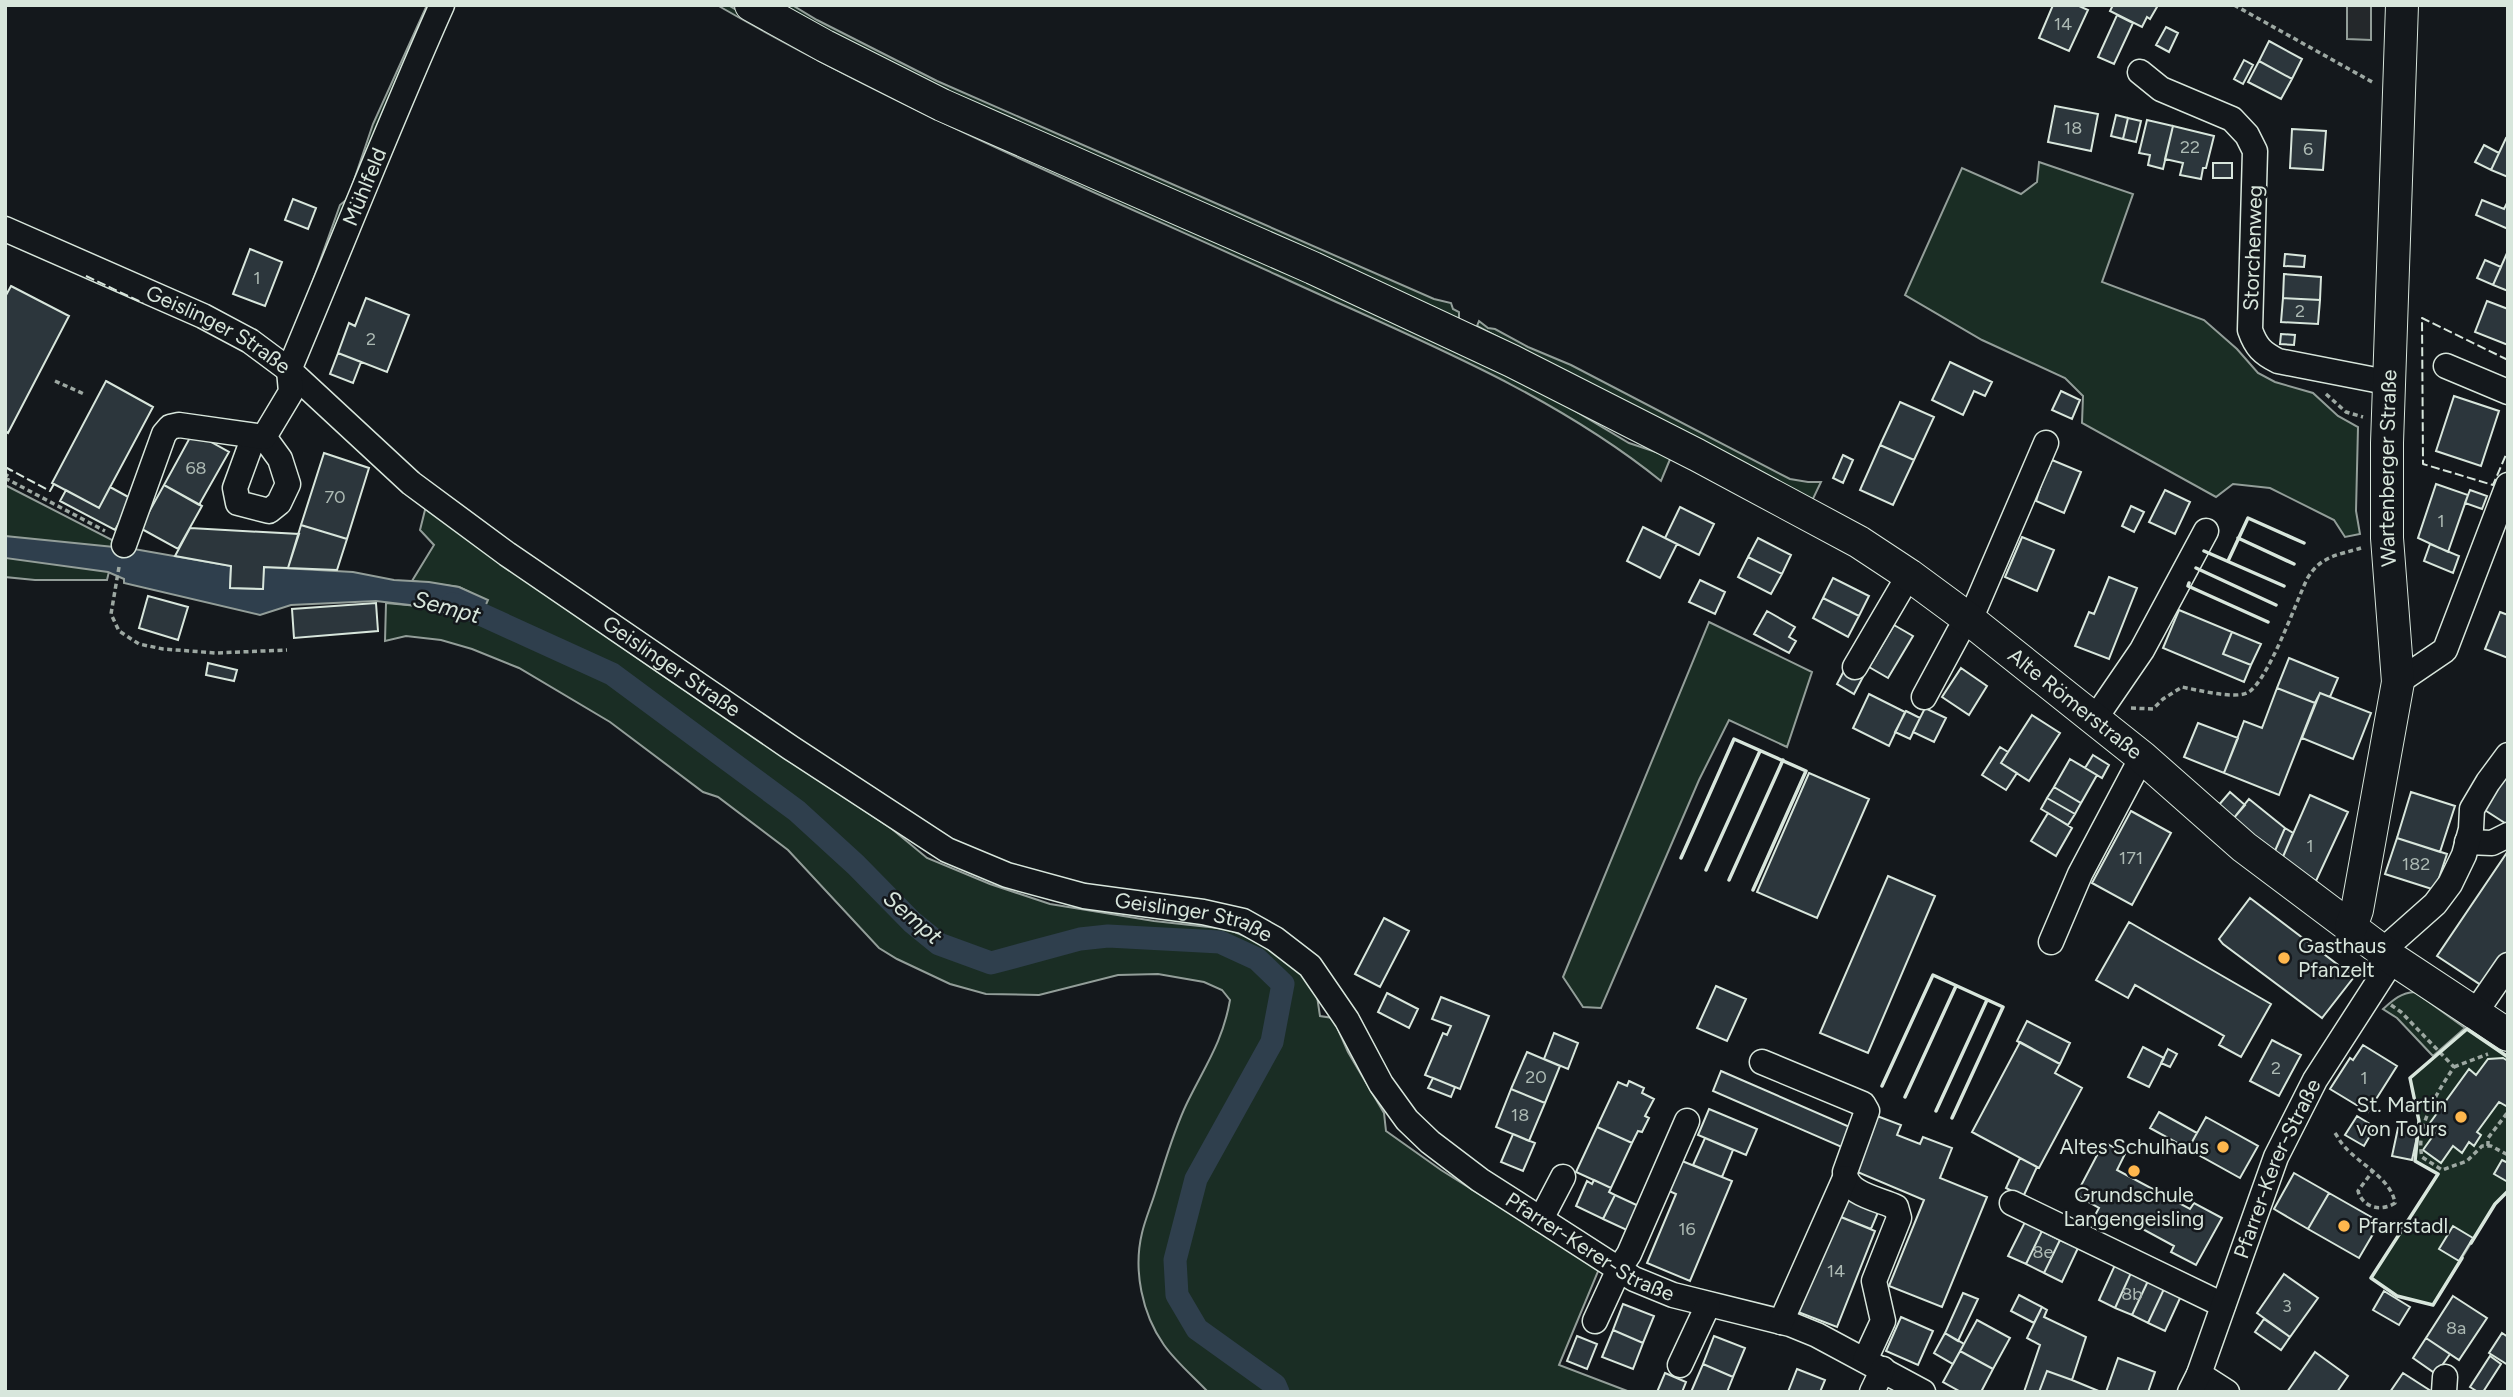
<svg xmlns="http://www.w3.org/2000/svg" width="2513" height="1397" font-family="Figtree,sans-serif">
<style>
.green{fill:#1a2d24;stroke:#939e99;stroke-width:2}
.parking{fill:#24282b;stroke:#939e99;stroke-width:2}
.water{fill:#2f3f4d;stroke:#939e99;stroke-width:2}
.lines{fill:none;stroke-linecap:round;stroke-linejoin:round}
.canal{stroke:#2f3f4d;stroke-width:23}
.building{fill:#2c363c;stroke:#d8e6dc;stroke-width:2}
.minor-casing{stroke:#d8e6dc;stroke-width:27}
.major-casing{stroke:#d8e6dc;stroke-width:34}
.path{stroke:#9da8a2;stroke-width:3.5;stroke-dasharray:5 3.5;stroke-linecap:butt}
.minor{stroke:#14181c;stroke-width:24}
.major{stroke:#14181c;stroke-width:32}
.fence{stroke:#d8e6dc;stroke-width:2;stroke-dasharray:9 3.5;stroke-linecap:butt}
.wall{stroke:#d8e6dc;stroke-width:3.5}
.poi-dot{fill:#ffb74d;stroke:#14181c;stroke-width:2.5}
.labels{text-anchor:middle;stroke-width:5;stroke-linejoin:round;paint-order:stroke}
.number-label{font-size:18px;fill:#adbab4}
.street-label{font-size:21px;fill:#d8e6dc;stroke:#14181c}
.poi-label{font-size:21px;fill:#d8e6dc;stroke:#14181c;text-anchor:start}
.water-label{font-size:23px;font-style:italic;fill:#d8e6dc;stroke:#14181c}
</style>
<rect width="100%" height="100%" fill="#14181c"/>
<path class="green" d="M427,5h8l-134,309 39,-109 6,-5 4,-8 23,-68z
M717,5h11l37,22 750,348 114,68 42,14 -10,24c-114,-92 -253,-145 -384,-206 -188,-86 -380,-166 -560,-270z
M773,5h19l25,15 120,61 497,218 17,4 2,6 6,3v8l-386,-168z
M2039,162l94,32 -31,88 102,38 33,29 21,24 17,9 38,11 25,23 20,11 -2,84 4,23 -15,3 -11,-17 -64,-32 -37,-4 -17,13 -134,-74 1,-27 -18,-18 -83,-38 -77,-45 57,-127 59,26 16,-12z
M1479,321l9,7 7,1 33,18 43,18 219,114 18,3h13l-10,21 -334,-177z
M5,485l111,57 -9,38h-72l-30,-3z
M426,506l125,92 114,79 227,152 35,29 63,26 60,20 104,17 73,8 35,14 38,23 17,30 3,20 13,2 15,34 36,61 2,18 55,39 158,99 -40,96 71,27h-422c-14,-15 -32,-30 -44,-47 -22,-31 -31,-75 -22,-112 3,-13 9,-27 13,-40 10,-31 18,-61 32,-90 18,-37 36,-62 43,-103l-8,-10 -18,-8 -46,-8 -40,1 -79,20 -53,-1 -36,-10 -53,-25 -18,-11 -91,-98 -70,-53 -15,-5 -93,-70 -91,-54 -47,-19 -31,-9 -35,-4 -21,5 1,-38 32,3 54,12 -3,-26 -10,-5 -47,-6 22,-36 -14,-15z
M1709,622l103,50 -25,75 -58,-27 -30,60 -98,228 -18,-1 -20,-30z
M2415,992l50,36 -32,28 -36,-38 -14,-9c10,-9 17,-16 32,-17z
M2467,1029l41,28v134l-13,13 -62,101 -36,-9 -26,-18 67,-104 -23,-13 4,-40 -9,-43z"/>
<path class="parking" d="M2347,5h24v35l-24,-1z"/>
<path class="water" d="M5,536l129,13 97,17 -1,22 32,1 2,-22 89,5 41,8 35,2 30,5 29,13 -9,20 -61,-14 -42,-5 -85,4 -31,10 -136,-32v-4l-16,-7 -103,-14z"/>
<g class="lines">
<path class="canal" d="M452,604l13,3 147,67 185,137 59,54 56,57 27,22 52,19 89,-24 28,-3 112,6 37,17 26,25 -11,58 -76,137 -21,81 2,35 20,34 78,56 3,7"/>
</g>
<path class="building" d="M2053,5h24l11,5 -19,41 -30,-13z
M2113,5h40l4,2 -7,12 -3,-2 -5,10 -32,-16z
M2117,15l16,8 -19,41 -16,-7z
M2166,27l12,6 -9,19 -13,-7z
M2269,41l33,18 -10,20 -33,-18z
M2244,60l9,5 -10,19 -9,-5z
M2259,61l33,18 -11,20 -33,-17z
M2055,106l43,8 -7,37 -43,-9z
M2116,115l12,3 -5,21 -12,-3z
M2128,118l13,3 -5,21 -13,-3z
M2147,120l26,6 -10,43 -15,-4 2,-10 -11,-2z
M2173,126l41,10 -8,32h-3l-2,11 -21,-4 3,-12 -18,-4z
M2292,129l34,2 -3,39 -33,-2z
M2506,138l2,1v38l-17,-7z
M2484,145l15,8 -8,17 -16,-8z
M2213,163h19v15h-19z
M293,199l23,9 -8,21 -23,-9z
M2482,200l22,9 4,-8v28l-32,-14z
M250,249l32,13 -17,44 -32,-12z
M2507,253h1v38l-15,-6z
M2285,254l20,2 -1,11 -20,-1z
M2485,260l16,7 -8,18 -16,-7z
M2284,274l37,3 -1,23 -37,-2z
M11,286l58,30 -61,117 -3,-2v-134z
M366,298l43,17 -22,57 -49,-19 11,-30 6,3z
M2283,298l37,2 -2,24 -37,-2z
M2487,301l21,8v36l-33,-13z
M2281,334l14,1 -1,10 -14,-1z
M338,353l23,9 -8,21 -23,-9z
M1950,362l42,20 -7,14 -11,-5 -11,24 -31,-15z
M106,381l47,26 -54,101 -47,-25z
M2061,391l19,9 -8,19 -20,-9z
M2454,396l45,15 -18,55 -45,-15z
M1900,402l34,15 -20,43 -34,-15z
M193,432l36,20 -30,53 -35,-20z
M1880,445l34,15 -21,45 -33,-15z
M324,453l45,15 -22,71 -46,-14z
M1843,455l10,5 -10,23 -10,-5z
M2052,460l29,12 -17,41 -28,-12 10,-32 2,1z
M2436,484l32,11 -20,57 -30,-14z
M164,485l38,21 -24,43 -38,-21z
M110,487l22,12 -17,31 -55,-29 6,-11 33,18z
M2165,490l25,12 -15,32 -26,-12z
M2470,490l17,6 -5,13 -17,-6z
M2131,506l13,6 -10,20 -12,-6z
M1680,507l34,17 -15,31 -34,-17z
M301,525l46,14 -10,31 -49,-2z
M1643,527l34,17 -17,34 -33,-17z
M190,528l109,6 -11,34 -24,-1 -1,22 -33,-1 1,-22 -56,-10z
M2022,537l32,13 -17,41 -32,-14z
M1758,538l33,17 -9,19 -34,-17z
M2430,544l29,12 -6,17 -29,-12z
M1748,557l34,17 -11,20 -33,-17z
M2109,577l28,11 -28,71 -34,-13 14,-34 5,2z
M1833,578l36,18 -10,20 -36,-18z
M1700,580l25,12 -10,22 -26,-12z
M148,596l40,11 -10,33 -39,-12z
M1823,598l36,18 -11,21 -35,-19z
M376,603l2,28 -84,7 -2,-29z
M2179,610l53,22 -9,22 28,11 -7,17 -81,-34z
M1767,611l28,16 -6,10 7,4 -7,12 -35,-19z
M2500,612l8,3v43l-23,-9z
M1894,625l19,11 -25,42 -19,-11z
M2232,632l29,12 -10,21 -28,-11z
M2289,658l49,20 -8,19 -10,-4 -5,10 -38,-15z
M208,663l29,7 -3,11 -28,-6z
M1846,667l17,10 -9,17 -17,-10z
M1961,668l26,18 -18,29 -27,-18z
M2277,688l38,15 -36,92 -55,-22 20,-52 18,7z
M2320,693l51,20 -18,46 -51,-21z
M1869,694l36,18 -16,34 -36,-18z
M1925,708l21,10 -12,24 -21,-10z
M1906,711l14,7 -10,21 -15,-7z
M2032,715l28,18 -31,48 -28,-18z
M2198,723l40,15 -14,35 -40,-16z
M2000,747l8,5 -7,11 16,10 -11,17 -24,-15z
M2093,755l16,10 -7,13 -17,-10z
M2070,759l27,16 -16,28 -27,-16z
M2508,765v60l-28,-18z
M1809,773l60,26 -52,119 -60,-26z
M2054,787l27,16 -6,11 -28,-16z
M2230,792l15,13 -12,14 -15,-13z
M2411,792l44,14 -15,46 -43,-14z
M2310,795l38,17 -32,69 -34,-22z
M2047,798l28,16 -7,11 -27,-16z
M2249,799l36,29 -11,25 -41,-34z
M2131,811l40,22 -39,72 -40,-22z
M2048,813l24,15 -16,28 -25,-15z
M2285,828l8,5 -11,26 -8,-6z
M2397,838l50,16 -12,36 -50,-16z
M2508,851v101l-24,35 -47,-31z
M1888,876l47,20 -67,157 -48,-20z
M2250,898l104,79 -32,41 -99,-74 -4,-5z
M1384,918l25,13 -29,56 -25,-13z
M2129,922l142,82 -30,53 -22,-12 5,-9 -89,-51 -7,13 -32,-18z
M1716,986l30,13 -19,42 -30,-13z
M1387,993l31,16 -9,19 -31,-16z
M1441,997l48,19 -29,73 -35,-14 18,-42 4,2 4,-9 -19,-7z
M2027,1021l43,22 -10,21 -43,-23z
M1554,1033l24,10 -10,26 -24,-10z
M2272,1040l29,15 -22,41 -29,-15z
M2020,1042l40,22 -5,9 27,15 -43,80 -67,-36z
M2363,1045l34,21 -29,46 -38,-23 20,-31 3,2z
M2143,1047l21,11 -15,29 -21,-10z
M2168,1049l9,5 -7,13 -9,-4z
M1527,1052l33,14 -15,37 -34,-14z
M2503,1058l5,3v46l-9,-5 -22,30 4,3 -7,11 -5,-4 -7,11 -9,-7 -12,17 -18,-13 12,-17 -8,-6 42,-58 7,6 12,-16z
M1721,1071l131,57 -8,20 -131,-57z
M1433,1078l22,9 -4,10 -23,-9z
M1629,1081l15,7 -2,5 12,6 -9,17 4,2 -7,14 -4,-1 -6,12 -35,-16 21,-45 9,4z
M1511,1089l34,14 -16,38 -33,-14z
M1709,1109l48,20 -11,26 -48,-20z
M2159,1112l38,21 -9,16 -38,-21z
M1877,1116l24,9 -4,10 23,9 3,-7 29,11 -12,30 47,19 -45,110 -53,-21 35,-86 -69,-29z
M2357,1116l18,11 -11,19 -19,-11z
M2206,1117l52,29 -18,32 -52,-29z
M1597,1127l35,16 -21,45 -35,-16z
M2398,1128l20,4 -6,28 -20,-4z
M1513,1134l22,9 -12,28 -22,-9z
M1705,1138l28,12 -11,27 -29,-12z
M2104,1142l21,12 -8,16 73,39 4,-6 28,15 -26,47 -25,-13 3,-6 -57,-31 -6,11 -17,-9 5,-9 -23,-13z
M2020,1158l17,9 -14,30 -17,-9z
M2502,1160l6,3v19l-14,-8z
M1682,1161l50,20 -42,100 -43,-18 29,-69 -7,-3z
M2294,1173l35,20 -21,36 -34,-20z
M1594,1180l17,8 -2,4 6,3 -12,24 -27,-13 11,-25 5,3z
M2329,1193l51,29 -21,36 -51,-29z
M1615,1195l28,13 -12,24 -28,-13z
M1849,1198l30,12 -8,19 -35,-14z
M1836,1215l39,16 -38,96 -39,-15z
M2025,1222l17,9 -16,33 -18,-8z
M2453,1226l20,12 -14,23 -20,-12z
M2042,1231l18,9 -16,33 -18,-9z
M2060,1240l18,8 -16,34 -18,-9z
M2115,1265l16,8 -16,35 -16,-8z
M2131,1273l17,8 -16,34 -17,-7z
M2284,1274l34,24 -28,39 -33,-24z
M2148,1281l16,8 -16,34 -16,-8z
M2164,1289l17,7 -16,35 -17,-8z
M2384,1291l26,16 -11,18 -26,-15z
M1963,1293l15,6 -20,42 -13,-8z
M2019,1295l23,12 -8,16 -23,-12z
M2453,1296l34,22 -28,42 -33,-22z
M1623,1304l31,12 -11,27 -30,-13z
M2042,1307l5,3 -3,7 42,20 -14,43 -25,-9 -8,21h-15l16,-47 -13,-7z
M1901,1317l32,14 -15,34 -32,-14z
M2264,1319l26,18 -9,13 -26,-18z
M1977,1320l33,18 -17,31 -33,-18z
M1613,1330l30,13 -10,26 -31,-12z
M1945,1333l19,11 -11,20 -19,-11z
M2502,1333l6,4v28l-19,-12z
M1577,1336l20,8 -10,25 -20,-8z
M1714,1336l31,12 -12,29 -30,-13z
M2426,1338l24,16 -14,20 -23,-16z
M1960,1351l33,18 -12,23h-20l-18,-10z
M2315,1352l33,24 -11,16h-50z
M2490,1356l11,8 -18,28h-5l-8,-5z
M2118,1358l37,14 -7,20h-42z
M1703,1364l30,13 -6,15h-36z
M1797,1369l28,11 -5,12h-32z
M2047,1371l25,9 29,12h-62z
M1665,1373l21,9 -4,10h-25z
M2403,1373l28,18v1h-41z"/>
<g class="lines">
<defs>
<g id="minor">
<path d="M2140,72l21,17 71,30 15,16 8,16 -5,179c6,17 12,23 28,31l113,22"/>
<path id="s1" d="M5,229l198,87 47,25 39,29 122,113 96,71 284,194 156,102 60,25 77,21 119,16 40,9 32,18 35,27 37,54 34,64 26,36 23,22 50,38 154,99 39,16 117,29 27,11 106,57"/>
<path d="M2446,366l62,26"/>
<path d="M254,436l-19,52 3,15 31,8 10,-8 9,-19 -8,-25 -16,-22"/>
<path id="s2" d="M124,545l40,-111 6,-7 9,-2 85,12 27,-45 -2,-22c51,-121 99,-244 153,-365"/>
<path d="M1855,667l54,-92"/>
<path d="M2398,682l47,-32 63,-165"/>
<path d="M1924,697l35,-65 11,-12 76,-177"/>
<path d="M2094,720l48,-70 64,-119"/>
<path d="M2467,842l25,1 16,-8"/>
<path d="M2051,942l29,-68 62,-117"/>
<path d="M2382,951l53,-47 15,-20 14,-29 7,-26 1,-20 16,-27 20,-27"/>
<path d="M2475,1013l33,-48"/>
<path d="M1762,1062l101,42 4,7 -22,61c0,22 34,27 51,35l3,11 -25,63 9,40 -18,39"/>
<path d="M2012,1203l211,102"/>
<path d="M1541,1219l22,-42"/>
<path d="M1595,1321l24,-52 10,-15 58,-133"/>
<path d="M1781,1322l64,-144"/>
<path d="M1680,1365l28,-60"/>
<path d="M2199,1374l28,18"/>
<path d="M1872,1392l11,-23"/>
<path id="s3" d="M2190,1392l9,-18 77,-217 39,-77 78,-121"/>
<path d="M2444,1392l1,-15"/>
</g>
<g id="major">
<path id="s4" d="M751,5l74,41 117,59 371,163 199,93 185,94 162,87 50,33 61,45 172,137 102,90 149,112 115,76"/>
<path id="s5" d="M2351,927l6,-17 41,-228 -11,-144v-95l15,-438"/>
</g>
</defs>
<use href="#minor" class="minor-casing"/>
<use href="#major" class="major-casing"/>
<path class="path" d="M2234,5l140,78
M55,381l29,13
M2326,394l20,18 17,5
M5,478l100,53
M5,478l5,-8
M119,567l-8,47 8,17 20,13 24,5 53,4 71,-3
M2131,708l22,1 10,-10 19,-12c15,3 52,12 65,6 20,-9 49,-91 60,-114 13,-23 31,-24 54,-31
M2391,1005l10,7 53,55c-16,24 -39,60 -32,90l20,13 25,-9 15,-15h9l17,9
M2454,1067l34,-13
M2335,1133c3,4 5,9 9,13 15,18 47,32 51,57 -14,9 -32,5 -37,-12l14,-19
M2488,1146v-8l20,-26"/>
<use href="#minor" class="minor"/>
<use href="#major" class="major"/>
<path class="fence" d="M86,276l57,27
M2508,360l-86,-42 1,146 70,21 15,-35
M5,467l45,24 4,-7"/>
<path class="wall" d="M2238,538l56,26
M2204,551l80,35
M2228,561l20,-43 56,25
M2196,568l80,37
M2189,583l-1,3 80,36
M1681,858l53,-119 72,32 -53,119
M1706,870l54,-119
M1729,880l54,-120
M1882,1086l51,-111 70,32 -51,111
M1905,1097l51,-111
M1936,1111l51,-111
M2471,1243l24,-39 13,-13
M2462,1258l-29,47 -36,-9 -26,-18 67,-104 -23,-13 4,-40 -9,-43 57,-49 41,28"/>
</g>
<g class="poi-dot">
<circle cx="2284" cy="958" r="7"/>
<circle cx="2461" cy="1117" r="7"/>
<circle cx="2223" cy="1147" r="7"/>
<circle cx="2134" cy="1171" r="7"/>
<circle cx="2344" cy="1226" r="7"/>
</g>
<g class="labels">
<g class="number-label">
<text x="2063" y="30">14</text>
<text x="2073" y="134">18</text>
<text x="2190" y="153">22</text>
<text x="2308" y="155">6</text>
<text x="257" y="284">1</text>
<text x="2300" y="317">2</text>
<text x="371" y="345">2</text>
<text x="196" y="474">68</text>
<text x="335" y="503">70</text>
<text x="2441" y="527">1</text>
<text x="2310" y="852">1</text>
<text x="2131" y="864">171</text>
<text x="2416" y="870">182</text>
<text x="2276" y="1074">2</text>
<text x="1536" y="1083">20</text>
<text x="2364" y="1084">1</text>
<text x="1520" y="1121">18</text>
<text x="1687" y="1235">16</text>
<text x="2043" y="1258">8e</text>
<text x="1836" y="1277">14</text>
<text x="2132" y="1300">8b</text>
<text x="2287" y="1312">3</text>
<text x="2456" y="1334">8a</text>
</g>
<g class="street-label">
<text dy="7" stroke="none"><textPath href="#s2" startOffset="495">Mühlfeld</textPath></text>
<text transform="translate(2253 248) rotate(-88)" y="7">Storchenweg</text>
<text dy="7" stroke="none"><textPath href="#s1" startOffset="236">Geislinger Straße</textPath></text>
<text dy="7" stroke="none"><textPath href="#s5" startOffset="464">Wartenberger Straße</textPath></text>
<text dy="7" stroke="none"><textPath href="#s1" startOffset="803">Geislinger Straße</textPath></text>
<text dy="7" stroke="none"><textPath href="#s4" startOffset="1502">Alte Römerstraße</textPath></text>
<text dy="7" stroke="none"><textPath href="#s1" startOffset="1391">Geislinger Straße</textPath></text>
<text dy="7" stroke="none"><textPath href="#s3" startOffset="240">Pfarrer-Kerer-Straße</textPath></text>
<text dy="7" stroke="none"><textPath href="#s1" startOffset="1927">Pfarrer-Kerer-Straße</textPath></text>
</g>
<g class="poi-label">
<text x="2298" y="953">Gasthaus<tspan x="2298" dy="24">Pfanzelt</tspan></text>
<text x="2447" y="1112" text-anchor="end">St. Martin<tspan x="2447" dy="24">von Tours</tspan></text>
<text x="2209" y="1154" text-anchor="end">Altes Schulhaus</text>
<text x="2134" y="1202" text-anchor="middle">Grundschule<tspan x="2134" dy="24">Langengeisling</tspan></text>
<text x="2358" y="1233">Pfarrstadl</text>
</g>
<g class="water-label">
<text transform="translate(447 607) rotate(15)" y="8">Sempt</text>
<text transform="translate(913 917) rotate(41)" y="8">Sempt</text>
</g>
</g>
<rect width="2513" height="1397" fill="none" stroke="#d8e6dc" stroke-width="14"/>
</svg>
